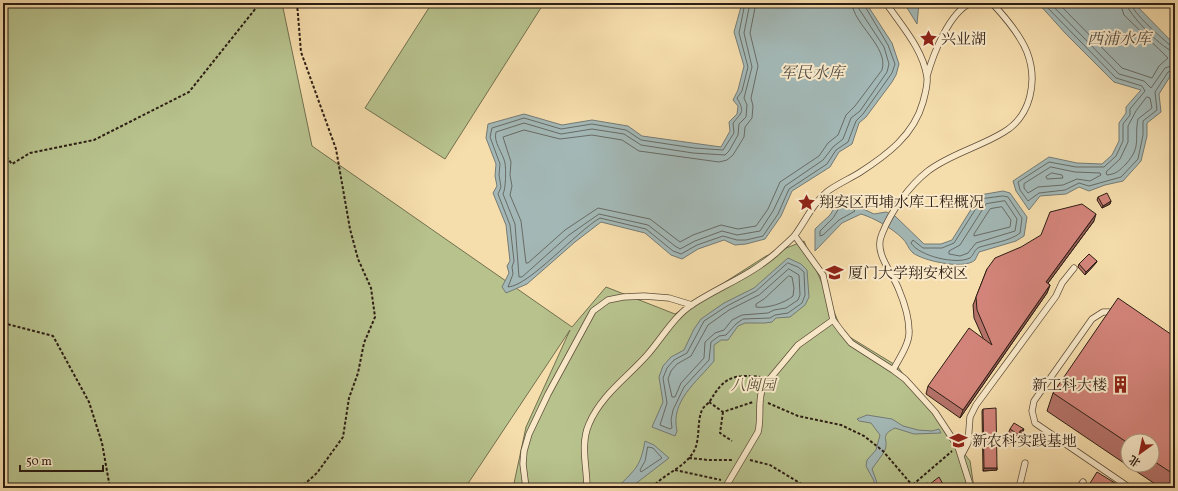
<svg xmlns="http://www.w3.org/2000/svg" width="1178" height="491" font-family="Vollkorn,'Noto Serif SC',serif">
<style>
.green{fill:#b7c28d;stroke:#727050}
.water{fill:#a3b8b6;stroke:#747a75}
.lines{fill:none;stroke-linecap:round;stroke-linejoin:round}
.shore{stroke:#686b65;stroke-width:1}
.service-casing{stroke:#5f4e3a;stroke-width:7}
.path{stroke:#2d1e14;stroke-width:2;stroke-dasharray:3 2;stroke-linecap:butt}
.service{stroke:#f9e9c9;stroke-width:5.5}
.wall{fill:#b57269;stroke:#2d1e14;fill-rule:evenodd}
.shaded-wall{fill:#945c55;stroke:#2d1e14}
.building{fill:#d3847a;stroke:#2d1e14}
.labels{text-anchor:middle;stroke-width:4;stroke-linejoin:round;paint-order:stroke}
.poi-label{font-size:15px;fill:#2d1e14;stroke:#f9e9c9;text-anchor:start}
.park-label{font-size:15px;font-style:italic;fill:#564f38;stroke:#f9e9c9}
.water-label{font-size:16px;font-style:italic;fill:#504c45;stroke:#f9e9c9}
</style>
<rect width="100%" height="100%" fill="#f6ddac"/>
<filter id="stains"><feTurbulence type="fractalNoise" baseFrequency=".005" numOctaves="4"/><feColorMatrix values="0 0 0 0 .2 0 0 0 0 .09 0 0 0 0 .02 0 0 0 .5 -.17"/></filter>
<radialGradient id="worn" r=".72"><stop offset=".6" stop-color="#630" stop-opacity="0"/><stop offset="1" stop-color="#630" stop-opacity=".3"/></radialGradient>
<path class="green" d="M3,3h279l30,143 260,181 34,-40 69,27 91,-58 38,-15 39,92 54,33 73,95 4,27h-461l13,-61 44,-97 -105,158h-462z
M432,3h112l-99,156 -80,-51z"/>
<path class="water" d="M742,3h124l26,40 7,21 -3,11 -4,7 -26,35 -7,6 -7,21 -13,8 -9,15 -38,24 -11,25 -16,23 -19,5 -11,1 -11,-5 -26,9 -16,10 -11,-4 -26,-22 -44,-11 -26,20 -48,42 -21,9 -4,-6 7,-14 -2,-7 3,-5 -4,-36 -13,-32 4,-7 -2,-10 1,-12 -10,-26 2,-14 36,-10 38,11 30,-5 36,6 14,10 79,11 9,-16 -1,-9 8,-8 1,-8 -5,-6 5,-10 6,-24 -10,-34z
M904,3h15l-2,21z
M1038,3h96l41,42v28l-4,2 -12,19 2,18 -14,11v13l-6,25 -18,20 -18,4 -16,6 -10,-4 -13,7 -26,2 -11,14 -13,-19 -3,-10 36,-24 28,6 25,1 10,-9 7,-14v-18l7,-10v-6l15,-17 -27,-8 -48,-48z
M1003,191l7,2 17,24 -3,19 -8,5 -37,11c-1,2 -3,6 -4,8 -11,10 -51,1 -62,-7 -5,-4 -6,-11 -11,-15 -10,-10 -28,-20 -41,-24l-19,9 -27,28v-22l15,-14 8,-13 17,3 19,9 12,-2 9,4 29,28h17l11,-4 28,-45z
M788,258l13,6 6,6 2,27 -4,8 -15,12 -14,1 -4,4 -7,1h-20l-7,3 -10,14h-7l-7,5v16c-17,21 -44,40 -37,70l-2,5 -23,-9 11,-25 -4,-25 4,-11 8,-9 13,-7 10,-21 7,-10 23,-16 30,-15z
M867,415l25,4 11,7 15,4 14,1 7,-2 2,4 -27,1 -19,-6c-16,8 -6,10 -10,22 -3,6 -9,13 -13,19l7,19h-5v-7l-8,-15 1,-6 9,-10 4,-15 -9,-12 -12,-2 -2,-2z
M645,441l9,4 15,13 -39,30h-13c19,-20 23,-20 28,-47z"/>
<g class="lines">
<path class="shore" d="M745,3l-6,30 9,34 -6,24 -5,7c8,14 5,14 -4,25l1,10 -11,17 -29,-2 -53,-8 -15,-10 -34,-6 -31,5 -37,-11 -32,10 -2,9 10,27 -1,11 2,12 -3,7 12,31 4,36 -2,6 1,7 -5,13c21,-1 69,-56 92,-69l46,11 27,22 8,3 16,-9 26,-9 14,4h9l17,-4 15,-22 11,-25 38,-25 9,-14 12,-8 8,-21 7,-7 29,-41 3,-9 -7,-19 -25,-42
M750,3l-6,30 8,34 -8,31 3,7 -1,12 -7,7 -1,11 -9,16 -4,4 -32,-2 -52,-8 -17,-11 -32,-5 -31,5 -37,-11 -28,9c-3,10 7,21 9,31 1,6 1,25 -2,31l12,30 4,53h3l47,-42 30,-21 49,11 27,21 5,3 15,-8 27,-10 15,4 23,-4 13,-20 12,-25 38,-26 10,-13 10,-8 8,-21 9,-7 27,-39 2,-8 -5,-17 -25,-38 -1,-6
M756,3l-6,30 8,33 -7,32 2,8 -1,12 -7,9 -1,10 -11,18 -6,5 -8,2 -80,-11 -17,-11 -30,-5 -32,4 -36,-9 -21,7 8,25 -1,13 2,11 -2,9 11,26 5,42h2l37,-33 33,-22 52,11 30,23 13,-7 28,-10 17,4 18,-3 12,-17 12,-27 39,-26 9,-13 10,-8 8,-20 9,-9 27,-36c7,-23 -29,-46 -30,-67
M1043,3l73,75 26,8 3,5 -15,18v6l-7,9v17l-7,15 -12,11h-28l-27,-5 -31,20 2,8 8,11 11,-8 26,-3 14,-7 10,3 32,-9 17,-18 5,-24v-14l14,-11 -2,-18 13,-20 7,-2
M1050,3l69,71 25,7 7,7 14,-20 10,-3
M1058,3l64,65 30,10 7,-12 9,-8 -44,-43 -4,-12
M1126,3c1,10 39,49 49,49
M1131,3c1,10 31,35 40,43l4,1
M1147,97l3,1 2,10 -14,11c-4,20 4,27 -12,45 -7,7 -10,10 -19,11l-1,-3 14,-13 8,-17v-16l8,-15z
M1051,167l24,5 25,1 1,2 -11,6 -13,-2 -14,6 -25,2 -10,6 -4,-5v-4z
M1052,173l10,2 1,3 -16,1 -1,-2z
M1003,196l5,1 14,21 -2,15c-10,8 -27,10 -40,14 -6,2 -6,8 -10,11 -14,7 -51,-2 -59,-15l2,-3 10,8h19l12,-5 28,-44z
M1005,201l12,18 -2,12 -39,12 -8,10 -8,3 -11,-2v-3l11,-6 26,-41z
M840,207l13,2 2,2 -16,9 -16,15 -3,1v-5l13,-13z
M1002,207l9,13 -1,7 -36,9v-2l16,-25z
M788,263l10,4 6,5 1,23 -3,8 -14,10 -13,2 -5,3 -27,1 -7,5 -10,11 -7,1 -8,6 -2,18 -25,27 -11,23 -2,10 1,8 -2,1 -10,-4 7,-22 -4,-25 4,-10 7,-8 13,-7 17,-32 23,-15 29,-15z
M789,269l10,6 1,20 -2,5 -12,8 -12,2 -6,3 -26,2 -10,5 -8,10 -9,3 -10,9 -1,16 -23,25 -6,14h-3l-4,-18 3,-8 6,-7 14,-8 17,-31 21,-15 30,-15z
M789,276l3,1 2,11 -1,8c-8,7 -27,13 -37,11v-3l8,-5z
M648,447l5,1 9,10 -21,14 -1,-2 5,-9z"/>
<defs>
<path id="service" d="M927,76c6,-21 22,-64 44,-73
M795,236l28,39 10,45 9,12 9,11 42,27 12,9 30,33 23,35 13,41
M1115,312h-12l-11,7 -58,82 -2,10 3,12 95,65
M893,370c6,-11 17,-27 16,-39 0,-14 -5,-29 -10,-41 -6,-17 -26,-37 -17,-56 9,-23 27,-48 46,-63 22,-17 52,-24 76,-39 27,-16 34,-51 23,-80 -7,-18 -22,-35 -35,-49
M961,456l7,-13 2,-26 6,-12 80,-109 6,-13 12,-15
M526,488l-3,-24 1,-13 5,-17 19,-40 45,-83 15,-11 15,-3 21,-1 25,2 23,7
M587,488c0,-21 -7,-44 2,-64 12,-29 39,-47 59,-70 14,-16 26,-38 45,-50 28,-18 58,-29 83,-51 6,-6 14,-12 19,-18 11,-15 18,-32 33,-44 10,-7 21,-12 31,-18 28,-18 55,-38 64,-71 2,-8 5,-17 4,-25 -4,-28 -26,-52 -41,-74
M725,488l33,-56c4,-15 -1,-31 5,-45l35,-42 35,-25
M1019,488l6,-25
M1079,488l4,-6"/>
</defs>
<use href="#service" class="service-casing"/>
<path class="path" d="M297,3l4,49 35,97 14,80 8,30 13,29 4,29 -11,26 -6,30 -9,25 -6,39 -26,36 -17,15
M3,153l9,11 18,-11 64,-13 95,-48 71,-89
M3,323l50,13 36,66 13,41 8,45
M709,402l14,10 30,-10
M768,403l30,13 43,9 23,11 19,15 29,34
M723,412l-3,21 12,8
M689,458l19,2h24
M750,460l20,5 38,23
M675,470l46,10
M652,488c12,-15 34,-20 43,-39 5,-12 2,-28 7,-39 2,-4 6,-6 8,-9 14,-24 23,-27 51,-24
M909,488l43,-37"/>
<use href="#service" class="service"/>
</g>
<path class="wall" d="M1098,197l13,4 -1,3 -8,4 -5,-8z
M1094,221l-46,62 2,2 -3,8 -87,125 -34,-24 2,-8 55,-48 -9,-20 -1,-13 14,-36z
M1097,261l-1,2 -11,12 -7,-8 1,-3z
M1175,337v151h-14l-114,-77 6,-18zM1128,441h24v24h-24z
M983,409l14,59v2l-14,1 -1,-60z
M1010,429l12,5 -3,1 -1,6 -10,-7z"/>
<path class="shaded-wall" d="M1111,201l-1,3 -8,4 1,-2z
M1096,214l-2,7 -51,69 3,-8z
M1097,261l-1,2 -11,12 1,-3z
M1050,285l-3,8 -87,125 3,-8z
M1024,429l-2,5 -3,1 1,-4z
M984,468h13v2l-14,1z"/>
<path class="building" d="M1107,193l4,8 -8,5 -5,-9z
M1082,204l14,10 -50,68 4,3 -87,125 -35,-24 41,-58 23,17 -15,-35 -1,-13 11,-28 8,-11 26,-11 20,-12 9,-23z
M1089,254l8,7 -11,11 -7,-8z
M1118,298l57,39v138l-23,-15v-19h-24v2l-75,-50z
M996,408l1,60h-13l-1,-59z
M1014,423l10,6 -4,2 -1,4 -9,-6z
M1097,472l26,16h-36z
M939,477l5,9 7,-1 1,3h-29l4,-5 3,1z"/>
<defs>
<symbol id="sight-bare" viewBox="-9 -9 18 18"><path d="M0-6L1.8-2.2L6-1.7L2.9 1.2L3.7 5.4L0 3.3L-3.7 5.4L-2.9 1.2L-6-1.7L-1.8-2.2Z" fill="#8f2418" stroke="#f9e9c9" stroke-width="2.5" paint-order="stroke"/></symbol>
<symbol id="university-bare" viewBox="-9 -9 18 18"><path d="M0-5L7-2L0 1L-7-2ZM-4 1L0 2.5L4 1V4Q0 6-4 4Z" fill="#8f2418" stroke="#f9e9c9" stroke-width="2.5" paint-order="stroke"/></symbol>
<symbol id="building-bare" viewBox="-9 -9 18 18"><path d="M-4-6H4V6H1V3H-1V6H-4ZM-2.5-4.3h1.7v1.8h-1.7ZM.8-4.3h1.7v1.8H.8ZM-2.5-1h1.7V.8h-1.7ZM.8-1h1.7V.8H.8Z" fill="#8f2418" stroke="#f9e9c9" stroke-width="2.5" paint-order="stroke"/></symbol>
</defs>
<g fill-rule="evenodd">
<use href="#sight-bare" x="916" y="26" width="25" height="25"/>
<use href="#sight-bare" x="794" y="190" width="25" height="25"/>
<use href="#university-bare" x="822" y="260" width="25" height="25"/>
<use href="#building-bare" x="1108" y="372" width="25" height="25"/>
<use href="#university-bare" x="946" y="428" width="25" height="25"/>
</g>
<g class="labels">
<g class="poi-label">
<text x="941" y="44">兴业湖</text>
<text x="819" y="207">翔安区西埔水库工程概况</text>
<text x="848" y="278">厦门大学翔安校区</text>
<text x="1107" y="390" text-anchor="end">新工科大楼</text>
<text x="972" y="446">新农科实践基地</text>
</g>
<g class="park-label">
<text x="753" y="390">八闽园</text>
</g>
<g class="water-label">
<text x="1119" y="44">西浦水库</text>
<text x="812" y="78">军民水库</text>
</g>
</g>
<rect width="1178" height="491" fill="none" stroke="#f6ddac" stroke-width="16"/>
<rect x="4" y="4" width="1170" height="483" fill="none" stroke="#2d1e14" stroke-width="2"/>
<rect x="8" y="8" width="1162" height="475" fill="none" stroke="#2d1e14"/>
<g transform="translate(1140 453) rotate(213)"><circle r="19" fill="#f9e9c9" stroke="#a79881"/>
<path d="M0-3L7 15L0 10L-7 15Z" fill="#8f2418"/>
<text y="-6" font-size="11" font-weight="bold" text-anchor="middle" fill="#2d1e14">北</text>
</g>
<path d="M20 465v6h83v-6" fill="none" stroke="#2d1e14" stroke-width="2"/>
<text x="26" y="465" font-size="12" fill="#2d1e14" stroke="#f9e9c9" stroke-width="3" paint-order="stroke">50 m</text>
<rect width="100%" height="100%" filter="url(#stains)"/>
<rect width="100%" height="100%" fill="url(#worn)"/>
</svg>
